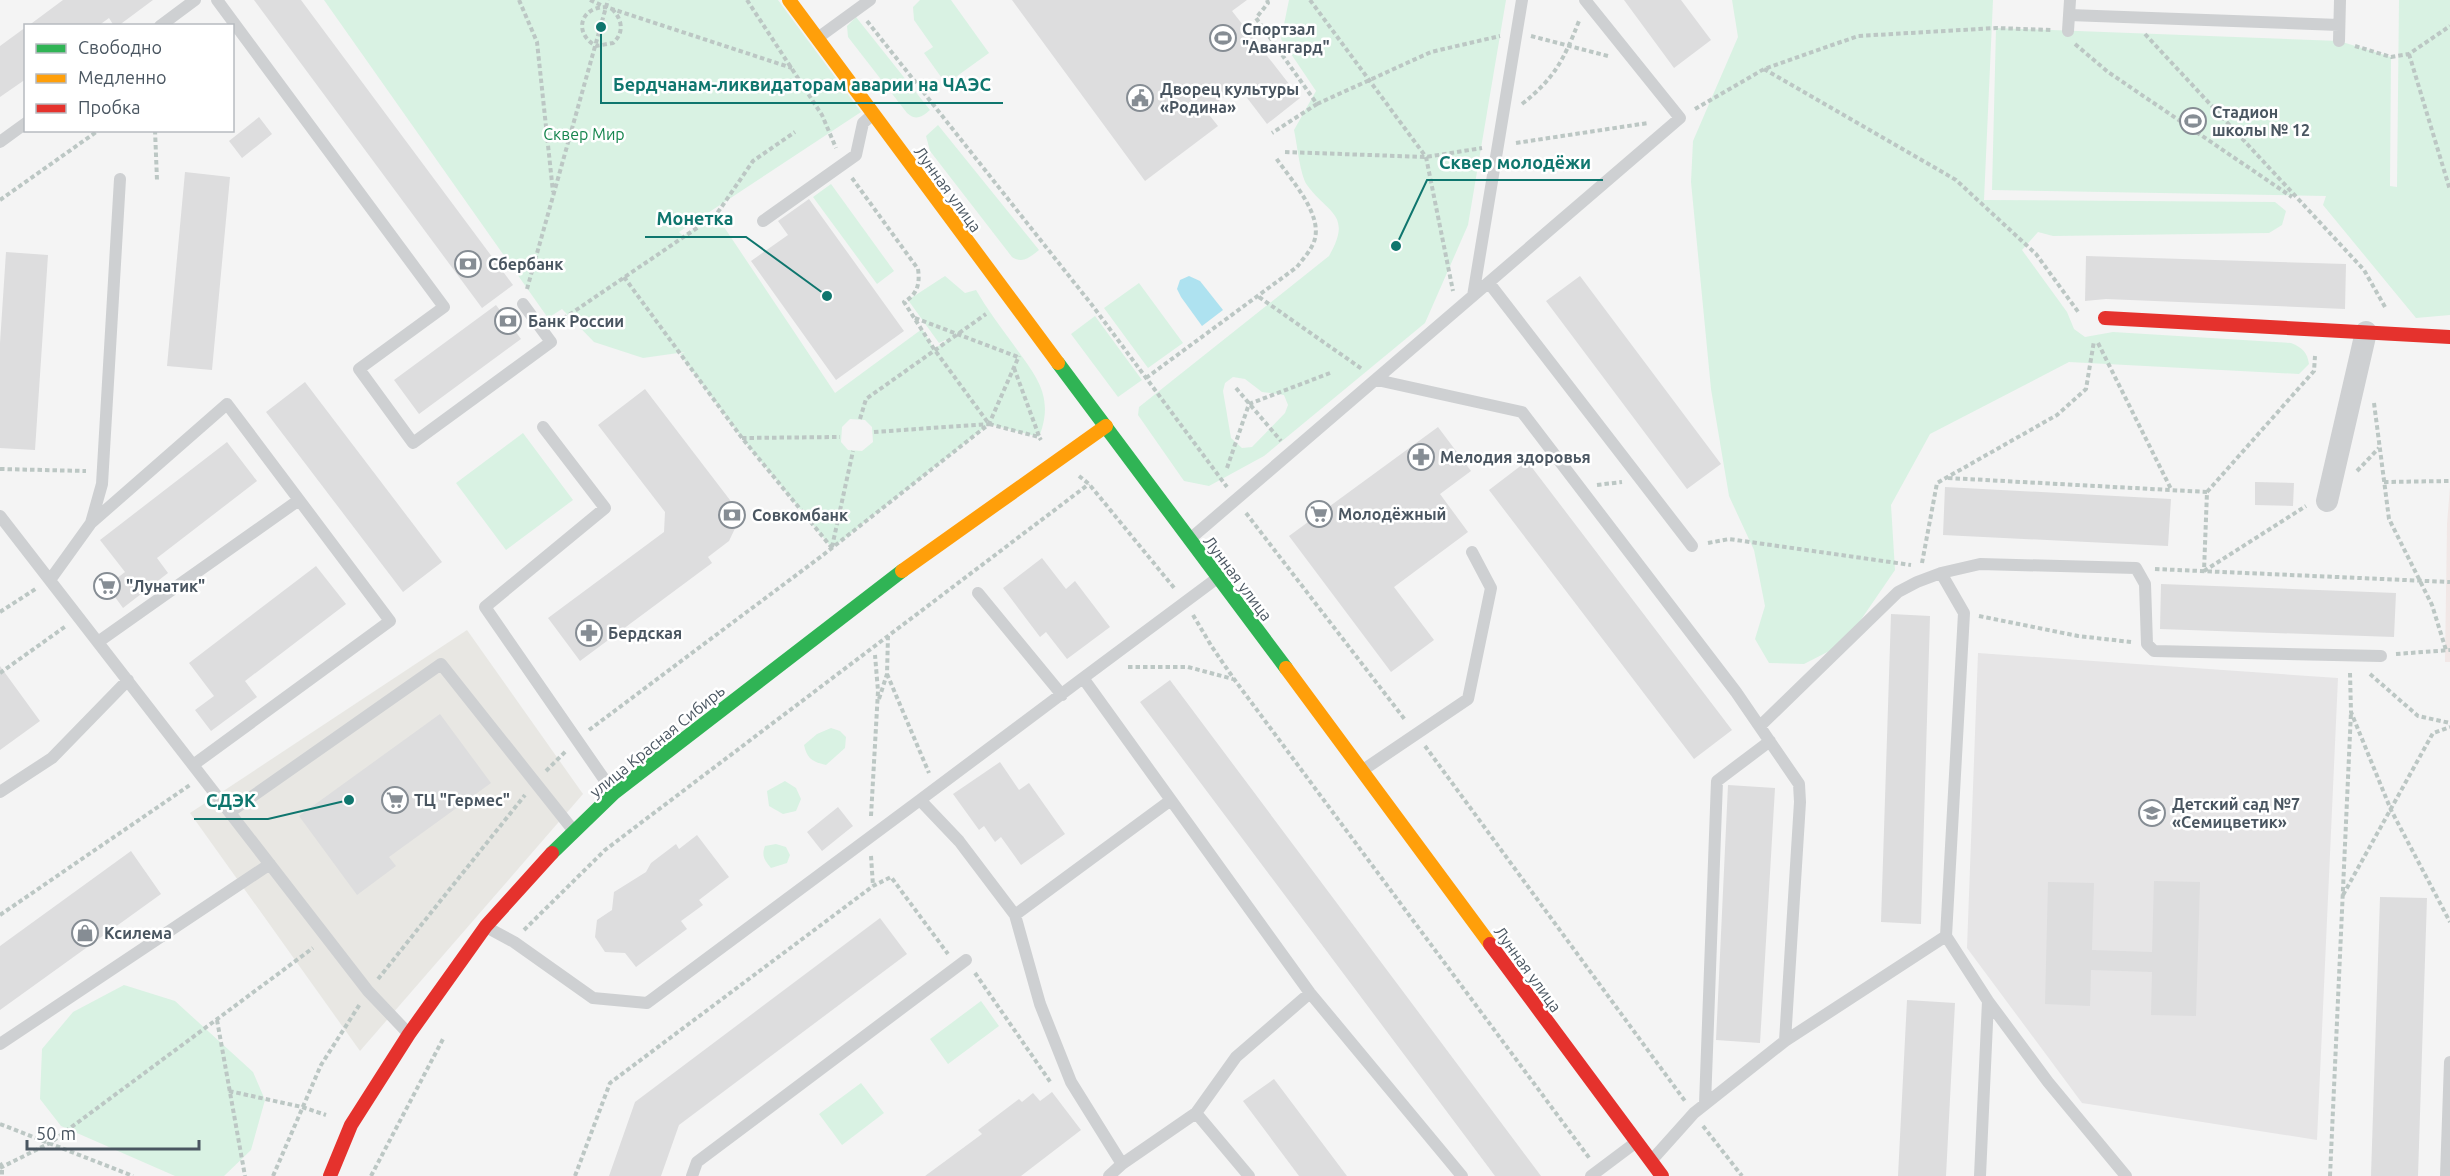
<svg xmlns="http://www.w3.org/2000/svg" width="2450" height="1176" font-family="Ubuntu,sans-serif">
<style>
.commercial{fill:#e8e7e3}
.education{fill:#e6e5e6}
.medical{fill:#f1e7e6}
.green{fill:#d9f2e3;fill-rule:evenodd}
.water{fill:#aee2f0}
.building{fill:#ddddde}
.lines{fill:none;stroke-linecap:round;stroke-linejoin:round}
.path{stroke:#bcc7c4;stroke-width:4;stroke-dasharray:4.5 3;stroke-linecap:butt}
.lane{stroke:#ced0d2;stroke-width:12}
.street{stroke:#ced0d2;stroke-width:22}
.fast{stroke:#30b455;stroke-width:14}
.slow{stroke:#ff9f0a;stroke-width:14}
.jam{stroke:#e5322d;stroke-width:14}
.labels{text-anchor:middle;stroke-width:5;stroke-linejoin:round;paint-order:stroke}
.poi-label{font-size:16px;font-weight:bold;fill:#4a5661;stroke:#fff;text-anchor:start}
.park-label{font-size:16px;fill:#17864f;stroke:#fff}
.street-label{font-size:16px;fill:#4a5661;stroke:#fff}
.leader{fill:none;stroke:#0f766e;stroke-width:2}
.callout-dot{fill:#0f766e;stroke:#fff;stroke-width:2}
.callout-label{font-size:18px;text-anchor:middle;font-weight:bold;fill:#0f766e;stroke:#fff;stroke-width:5;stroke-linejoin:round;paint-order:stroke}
</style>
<rect width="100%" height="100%" fill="#f4f4f4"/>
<path class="commercial" d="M467,630l116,164 -223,257 -170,-238z"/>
<path class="education" d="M1978,653l360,25 -21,462 -235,-37 -115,-155z"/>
<path class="medical" d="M2450,487v175h-5l2,-138z"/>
<path class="green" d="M324,0h454l83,112 -182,120 4,4 33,-21 119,178 87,-64 12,20 18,-12 -13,6 -31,-43 37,-24 20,17 11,-3c11,19 24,36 37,54 23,32 42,52 26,93l-50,-13 -157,124 -90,-110 -62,-84 5,-2 -42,6 -49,-16 -32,-33 -14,9zM850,419l15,1 7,7 1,15 -11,9 -14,-1 -7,-8 1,-15z
M920,0h31l38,53 -43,31 -22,-31 9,-6 -19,-27 -1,-13z
M1289,0h217l-38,225 -43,98 -161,133 -55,30 -25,-5 -46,-66 1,-8 190,-151c24,-42 -1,-42 -22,-71 -7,-10 -10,-42 -13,-55l22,-39 -35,-52zM1233,377l12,2 17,13 22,3 4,10 -3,8 -33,34 -10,1 -11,-10 -8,-47 2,-8z
M1732,0h261l-9,200 291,2 11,9 -4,14 -13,8 -216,3 -15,-4 -16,18 45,62 7,17 11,8 28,-5 178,11c12,5 16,9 18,21l-10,10 -230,-12 -139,72 -39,71 4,65 -50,73 -41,21 -35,-1 -14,-24 10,-33 -11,-56 -25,-54 -18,-107 -20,-207 2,-41 45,-104z
M2399,0h51v315l-34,3 -93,-113 3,-9 -334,-6 4,-162 343,13 52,16 -1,129 7,1z
M856,17l74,93c-8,7 -14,11 -23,3l-59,-76 -1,-11z
M938,125l101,125c-9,7 -16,14 -27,7l-82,-106 -4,-15z
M831,184l63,87 -17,13 -64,-87z
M1139,283l44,60 -35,25 -44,-60z
M1095,316l47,64 -24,17 -47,-63z
M523,433l50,67 -67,50 -50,-67z
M831,728l9,3 6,6 -1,11 -19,17c-13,-3 -19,-6 -22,-20l13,-11z
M785,781l11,7 5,11 -5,12 -13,3 -14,-8 -2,-15z
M776,844l10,3 4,8 -3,8 -16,5c-6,-7 -10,-12 -6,-22z
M124,985l51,16 78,71 12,28 -14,50 -27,26h-49l-114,-50 -21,-27 2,-50 31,-37z
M981,1001l18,25 -51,38 -18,-25z
M861,1083l23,30 -42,32 -23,-31z"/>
<path class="water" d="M1189,276l11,5 23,29 -21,16 -21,-29 -4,-8 3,-9z"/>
<path class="building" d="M63,0h90l-35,26h-4l-5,-8 -11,8h-70z
M254,0h47l212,285 -31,23z
M1012,0h235l-15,11 68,87 -33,26 -29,-38 -32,25 12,15 -73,55z
M1624,0h57l30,40 -37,28z
M26,27v52l-26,18v-51z
M259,117l13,17 -30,24 -13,-17z
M185,172l45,5 -18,193 -45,-4z
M809,199l95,132 -68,49 -85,-119 37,-26 -10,-14z
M6,252l42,3 -13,195 -35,-2v-105z
M2086,256l260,8 -1,45 -239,-10 -21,2z
M1580,276l141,188 -34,25 -141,-188z
M496,305l25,34 -102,75 -25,-34z
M305,382l137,180 -39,30 -137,-180z
M645,389l88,115 6,16 -10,21 -21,16 4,6 -132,98 -32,-43 116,-86 1,-20 -67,-87z
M1438,427l33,44 -31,23 28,38 -74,55 40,53 -43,32 -102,-136z
M227,442l30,39 -100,77 11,15 -45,35 -16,-22 18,-14 -25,-32z
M1527,461l205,269 -38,29 -205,-269z
M2255,482l39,1 -1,23 -38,-1z
M1945,487l226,12 -3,47 -225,-11z
M1042,558l24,31 9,-8 35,46 -43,32 -21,-27 -6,5 -37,-49z
M316,566l30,38 -101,77 12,16 -46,34 -16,-21 19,-14 -25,-33z
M2161,584l235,9 -2,44 -234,-8z
M1891,614l39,2 -9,308 -40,-2z
M0,666l40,55 -40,29z
M1170,680l371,496h-46l-355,-474z
M440,714l51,69 -102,74 7,9 -39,29 -58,-79z
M1000,762l19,28 10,-7 36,51 -44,31 -20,-28 -6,5 -11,-16 -5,4 -26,-36z
M1728,785l47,3 -15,255 -44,-3z
M838,807l15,19 -31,25 -15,-19z
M697,835l32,42 -30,23 4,5 -22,16 6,8 -51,38 -11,-14 -20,-1 -10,-15 2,-17 15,-10 2,-18 32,-20 5,-9 25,-19 3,5z
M131,851l30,43 -161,116v-64z
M2154,881l46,1 -4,134 -45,-1 1,-43 -61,-2 -1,36 -45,-2 3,-122 46,1 -2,67 60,2z
M2380,897l47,1 -9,278h-47z
M880,918l27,36 -228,171 -18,51h-52l26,-74z
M1907,1000l48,3 -9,173h-48z
M1274,1079l73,97h-48l-56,-75z
M1052,1092l29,38 -60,46h-96l57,-42 -4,-4 41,-31 3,3 11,-9 7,8z"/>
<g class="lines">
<path class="path" d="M519,0l18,42 16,150
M590,0l13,6
M747,0l75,115 14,33
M1267,0l1,3 -12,15 61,86 -45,29
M1310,0l116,157 27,134
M612,9c11,11 12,24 1,34l-17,3c-23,-13 -16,-39 10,-39l186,61
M867,21l225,284 135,182
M2145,34l219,236 21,37
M1531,36l77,20
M2075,44l33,28 184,125
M2355,46l36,11 18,-3 41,-28
M2409,54l41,136
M1764,69l192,111 80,74 43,59
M1317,104l114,-52 69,-16
M1522,104c33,-26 42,-45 57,-83
M1695,109l69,-40 94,-33 138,-8 55,2
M155,130l2,50
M1516,143l132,-20
M1285,152l141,5 56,-9
M852,178l66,91c2,14 0,25 -14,33l30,47 55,75 50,13 2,3
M0,200l99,-70
M624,277l118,161 90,110
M527,289l81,-289
M1259,297l103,72
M915,318l103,39
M557,323l159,-108 37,-54 42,-29
M2098,343l73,146
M1014,368l25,68
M1146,378l151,-111c5,-7 12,-14 16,-23 13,-27 -22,-64 -37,-86
M1236,388l45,53
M2374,403l15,116 43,86 14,45
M860,419l6,-20 120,-85
M874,432l115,-8
M742,438l98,-1
M1227,468l22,-64 81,-31
M0,469l86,2
M2357,471l22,-23
M1079,476l10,8 86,105
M1948,478l259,14 -3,79
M2384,482l66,-1
M1597,485l25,-3
M2207,492l107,-121 1,-15
M1246,513l160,208
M1708,543l21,-4 182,26
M832,547l21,-96
M1922,563l15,-80 120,-68 29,-26 8,-48
M2155,569l295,13
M2204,571l102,-65
M0,612l37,-24
M1193,615l19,32 22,32 356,480
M1979,616l99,20 53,6
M2396,654l54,-4
M1128,667h60l45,12
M0,673l66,-47
M2350,673l1,39 40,98 59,112
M887,674l42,99
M2370,674l48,42 32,7
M879,699l8,-25 1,-38
M589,730l234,-175 166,-131 30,-68
M1425,746l260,355
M546,771l20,-20
M871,816l7,-125 -3,-36
M871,856l2,30
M2343,895l90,-162 17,-6
M0,915l190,-130
M524,930l81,-80 484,-366
M975,973l76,110
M378,979l147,-184
M217,1020l28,156
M229,1091l73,16 24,8
M0,1124l133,52
M1703,1126l39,50
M0,1163l2,4v9
M0,1168l50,-25 263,-195
M273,1176l48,-111 39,-61
M371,1176l72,-137
M575,1176l35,-93 263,-197 18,-9 57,77
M2330,1176l21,-464"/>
<path class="lane" d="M217,0l227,307 -85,62 54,74 138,-101 -28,-38
M2069,15l270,10
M160,26l35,-26
M2068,31l2,-31
M819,37l51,-37
M2339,41l1,-41
M0,142l26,-19
M763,221l93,-66 7,-32 9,-8
M1489,283l203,263
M1473,296l49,-296
M1377,380l145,32 214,280 63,92 1,18 -15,239
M543,427l62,81 -120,99 128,185
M0,516l368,475 40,42
M91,523l136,-119 163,217 -197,144
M1190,539l490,-421 -95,-118
M1216,579l-133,99 227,315 152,183
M50,580l41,-57 11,-39 18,-305
M978,593l84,102
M98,642l201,-142
M1083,678l-163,122 39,41 56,74 25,89 31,78 51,82 74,-51 53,63
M1760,726l138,-134 19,-10 24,-9 39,-9 156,4 9,16 2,60 7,7 227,5
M1363,770l105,-71 23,-111 -19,-36
M0,792l52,-34 76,-78
M230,812l211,-148 132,166
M1015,915l156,-115
M488,928l26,14 79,56 54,5 273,-203
M1946,936l42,65 60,81 78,94
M0,1044l270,-180
M1705,1104l12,-323 53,-40
M1196,1113l40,-56 74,-64
M1651,1161l43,-48 91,-72 161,-105 18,-323 -23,-40
M692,1176l5,-14 269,-202
M1109,1176l13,-12
M1591,1176l44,-33
M1980,1176l8,-175
M2446,1176l4,-114"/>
<path class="street" d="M2327,501l39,-169"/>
<path class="fast" d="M1058,363l228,305
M552,853l62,-60 288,-222"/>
<path class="slow" d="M789,0l269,363
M902,571l204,-145
M1286,668l204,276"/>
<path class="jam" d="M2105,318l345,19
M1490,944l172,232
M330,1176l21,-51 58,-91 77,-108 66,-73"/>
</g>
<defs>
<symbol id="stadium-ring" viewBox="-11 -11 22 22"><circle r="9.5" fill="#fff" stroke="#868d94" stroke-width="1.5"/><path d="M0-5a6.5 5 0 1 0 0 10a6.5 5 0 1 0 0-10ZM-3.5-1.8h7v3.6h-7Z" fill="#868d94"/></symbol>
<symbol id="civic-ring" viewBox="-11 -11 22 22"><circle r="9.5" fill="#fff" stroke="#868d94" stroke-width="1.5"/><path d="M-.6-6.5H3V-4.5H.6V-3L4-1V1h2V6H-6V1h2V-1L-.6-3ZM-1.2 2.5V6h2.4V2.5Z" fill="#868d94"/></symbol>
<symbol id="bank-ring" viewBox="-11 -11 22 22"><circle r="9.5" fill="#fff" stroke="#868d94" stroke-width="1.5"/><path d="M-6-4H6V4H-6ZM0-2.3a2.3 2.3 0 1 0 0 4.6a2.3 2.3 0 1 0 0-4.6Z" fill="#868d94"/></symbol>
<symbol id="pharmacy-ring" viewBox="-11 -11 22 22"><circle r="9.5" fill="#fff" stroke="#868d94" stroke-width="1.5"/><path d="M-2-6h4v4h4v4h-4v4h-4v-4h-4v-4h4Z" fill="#868d94"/></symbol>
<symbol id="supermarket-ring" viewBox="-11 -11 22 22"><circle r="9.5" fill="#fff" stroke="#868d94" stroke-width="1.5"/><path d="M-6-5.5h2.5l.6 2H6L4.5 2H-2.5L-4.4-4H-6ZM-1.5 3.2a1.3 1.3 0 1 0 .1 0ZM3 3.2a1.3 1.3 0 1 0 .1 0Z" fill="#868d94"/></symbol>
<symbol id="school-ring" viewBox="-11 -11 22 22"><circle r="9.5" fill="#fff" stroke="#868d94" stroke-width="1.5"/><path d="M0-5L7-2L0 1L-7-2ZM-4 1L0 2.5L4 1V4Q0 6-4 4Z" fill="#868d94"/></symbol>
<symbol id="shop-ring" viewBox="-11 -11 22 22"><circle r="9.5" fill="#fff" stroke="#868d94" stroke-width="1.5"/><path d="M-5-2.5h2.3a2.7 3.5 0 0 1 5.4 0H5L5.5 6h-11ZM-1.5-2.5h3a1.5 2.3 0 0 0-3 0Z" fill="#868d94"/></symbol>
</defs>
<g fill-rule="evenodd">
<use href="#stadium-ring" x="1208" y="23" width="30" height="30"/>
<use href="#civic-ring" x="1125" y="83" width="30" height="30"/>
<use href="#stadium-ring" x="2178" y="106" width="30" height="30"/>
<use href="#bank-ring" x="453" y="249" width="30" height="30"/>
<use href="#bank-ring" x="493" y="306" width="30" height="30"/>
<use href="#pharmacy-ring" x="1406" y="442" width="30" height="30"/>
<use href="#supermarket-ring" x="1304" y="499" width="30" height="30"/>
<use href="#bank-ring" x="717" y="500" width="30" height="30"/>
<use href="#supermarket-ring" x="92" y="571" width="30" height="30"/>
<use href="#pharmacy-ring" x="574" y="618" width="30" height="30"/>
<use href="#supermarket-ring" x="380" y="785" width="30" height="30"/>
<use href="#school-ring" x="2137" y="798" width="30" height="30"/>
<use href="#shop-ring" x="70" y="918" width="30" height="30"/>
</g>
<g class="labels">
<g class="poi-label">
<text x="1242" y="35">Спортзал<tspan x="1242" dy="18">"Авангард"</tspan></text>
<text x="1160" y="95">Дворец культуры<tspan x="1160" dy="18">«Родина»</tspan></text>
<text x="2212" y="118">Стадион<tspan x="2212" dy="18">школы № 12</tspan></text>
<text x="488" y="270">Сбербанк</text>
<text x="528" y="327">Банк России</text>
<text x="1440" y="463">Мелодия здоровья</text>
<text x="1338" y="520">Молодёжный</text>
<text x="752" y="521">Совкомбанк</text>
<text x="126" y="592">"Лунатик"</text>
<text x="608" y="639">Бердская</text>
<text x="414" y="806">ТЦ "Гермес"</text>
<text x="2172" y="810">Детский сад №7<tspan x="2172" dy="18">«Семицветик»</tspan></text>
<text x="104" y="939">Ксилема</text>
</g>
<g class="park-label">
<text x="584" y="140">Сквер Мир</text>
</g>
<g class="street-label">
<text transform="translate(948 189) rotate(54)" y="6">Лунная улица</text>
<text transform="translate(1238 578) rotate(53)" y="6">Лунная улица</text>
<text transform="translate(657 741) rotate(-39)" y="6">улица Красная Сибирь</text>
<text transform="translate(1528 969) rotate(54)" y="6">Лунная улица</text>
</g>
</g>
<path class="leader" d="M601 27L601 103H1003M1396 246L1427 180H1603M827 296L746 237H645M349 800L268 819H194"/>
<g class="callout-dot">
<circle cx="601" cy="27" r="6"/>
<circle cx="1396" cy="246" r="6"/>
<circle cx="827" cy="296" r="6"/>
<circle cx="349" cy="800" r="6"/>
</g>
<g class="callout-label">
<text x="802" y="91">Бердчанам-ликвидаторам аварии на ЧАЭС</text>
<text x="1515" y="169">Сквер молодёжи</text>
<text x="695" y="225">Монетка</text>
<text x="231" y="807">СДЭК</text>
</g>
<rect x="24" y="24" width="210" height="108" fill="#ffffff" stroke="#b7bbc0" stroke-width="1.5"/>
<rect x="36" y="44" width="30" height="9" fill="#30b455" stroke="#b7bbc0" stroke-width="1.5"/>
<text x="78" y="54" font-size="18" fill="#4a5661">Свободно</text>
<rect x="36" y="74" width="30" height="9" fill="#ff9f0a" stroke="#b7bbc0" stroke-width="1.5"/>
<text x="78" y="84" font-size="18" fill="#4a5661">Медленно</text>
<rect x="36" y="104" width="30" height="9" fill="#e5322d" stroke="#b7bbc0" stroke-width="1.5"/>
<text x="78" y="114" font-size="18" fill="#4a5661">Пробка</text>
<path d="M27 1140v9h172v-9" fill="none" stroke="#4a5661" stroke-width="3"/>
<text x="36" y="1140" font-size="18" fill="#4a5661" stroke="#ffffff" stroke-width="4.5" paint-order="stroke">50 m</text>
</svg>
